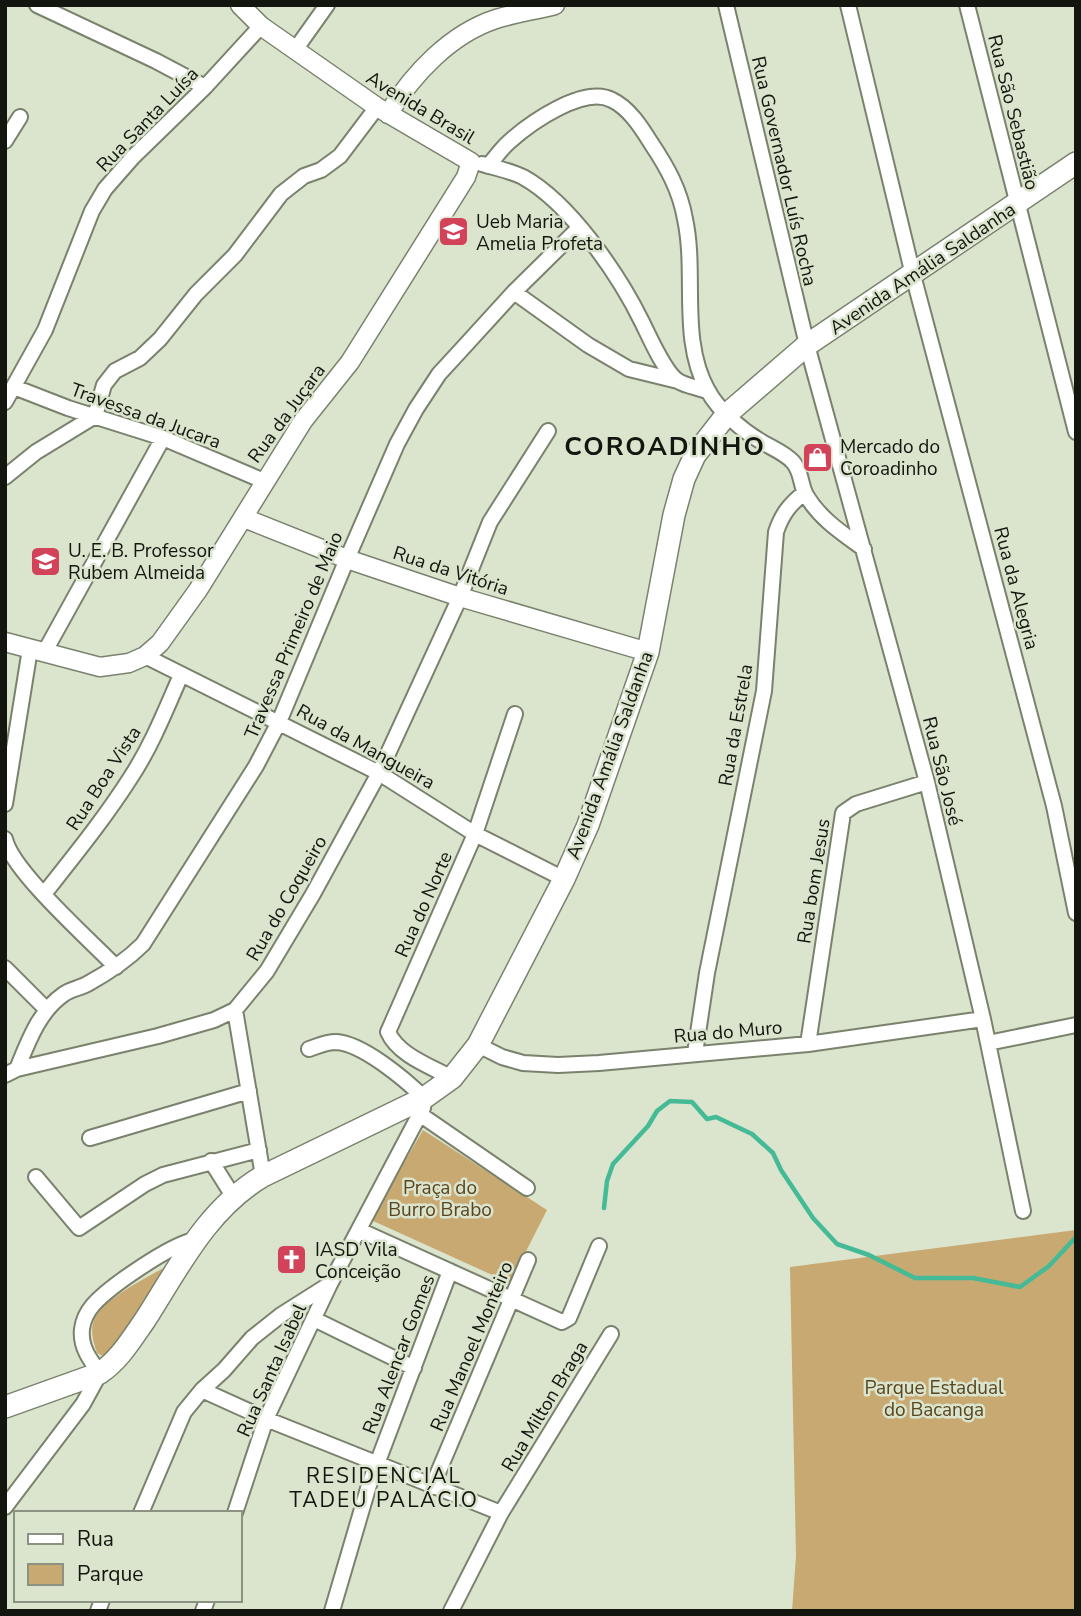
<svg xmlns="http://www.w3.org/2000/svg" width="1081" height="1616" font-family="'Nunito Sans',sans-serif">
<style>
.green{fill:#c8a971}
.lines{fill:none;stroke-linecap:round;stroke-linejoin:round}
.stream{stroke:#44ba96;stroke-width:4.5}
.minor-casing{stroke:#7a826d;stroke-width:18}
.tertiary-casing{stroke:#7a826d;stroke-width:21}
.secondary-casing{stroke:#7a826d;stroke-width:24}
.minor{stroke:#fff;stroke-width:14}
.tertiary{stroke:#fff;stroke-width:18}
.secondary{stroke:#fff;stroke-width:21}
.labels{text-anchor:middle;stroke-width:5;stroke-linejoin:round;paint-order:stroke}
.street-label{font-size:19px;fill:#13160e;stroke:#dbe4cd}
.poi-label{font-size:19px;fill:#13160e;stroke:#dbe4cd;text-anchor:start}
.park-label{font-size:19px;fill:#594520;stroke:#dbe4cd}
.neighbourhood-label{font-size:21px;letter-spacing:2px;fill:#13160e;stroke:#dbe4cd}
.district-label{font-size:26px;font-weight:bold;letter-spacing:2px;fill:#13160e;stroke:#dbe4cd}
</style>
<rect width="100%" height="100%" fill="#dbe4cd"/>
<path class="green" d="M423,1130l124,80 -37,73 -139,-63z
M1076,1230v381h-284l4,-55 -6,-289z
M176,1261l-63,91 -10,4 -6,-3c-4,-12 -7,-22 -3,-33 8,-22 62,-47 82,-59z"/>
<g class="lines">
<path class="stream" d="M604,1208l3,-27 6,-17 35,-38 9,-15 13,-10 22,1 15,17 9,-2 36,17 21,19 8,17 32,48 24,26 32,11 46,23h58l47,9 29,-21 27,-29"/>
<defs>
<path id="minor" d="M37,5l119,56 49,26
M726,5l81,340 120,437 56,237 40,192
M848,5l65,270 141,531 22,107
M967,5l109,427
M295,50l32,-45
M5,141l15,-24
M482,164c14,4 29,7 41,13 47,26 96,98 119,145 7,14 23,51 36,59 8,5 22,7 31,11
M488,166c7,-8 13,-17 21,-24 21,-19 75,-57 103,-42 17,8 29,27 39,43 16,24 29,47 34,76 12,56 -6,120 23,172 11,20 35,40 54,51 10,6 23,11 31,20 9,10 7,22 13,33 14,24 36,38 58,54
M514,292l74,53 41,24 49,12
M14,387l54,21 95,30 101,43
M5,402l40,-72 47,-119 13,-22 28,-32 72,-70 56,-61
M5,477l31,-25 59,-36 9,-31 11,-14 25,-13 20,-19 36,-45 39,-39 46,-61 23,-18 17,-6 19,-14 37,-49
M44,653l119,-215
M145,656l234,117 96,61 89,45
M5,804l25,-155
M5,839c7,32 85,101 111,128
M44,894c30,-38 61,-76 87,-117 21,-32 35,-68 50,-102
M5,968l42,42
M235,1010l28,166
M988,1043l88,-18
M808,1044l35,-231 13,-9 71,-22
M478,1045l24,12 21,6 35,2 41,-2 209,-19 175,-25
M695,1053l12,-80 57,-282 12,-159c6,-18 14,-28 28,-39
M17,1069c11,-27 22,-58 47,-75 7,-5 17,-6 25,-11 20,-11 38,-23 54,-39l113,-178 23,-44 68,-163 50,-115 19,-35 23,-35 23,-25 52,-57 65,-64
M5,1075l12,-6 141,-33 56,-16 21,-10 32,-39 46,-77 66,-121 81,-176 30,-75 58,-91
M452,1078c-22,-12 -54,-23 -64,-46l87,-198 40,-120
M421,1115l106,73
M90,1138l159,-47
M211,1161l22,35
M36,1177l43,51 66,-44 18,-9 96,-25
M359,1230l203,92 7,-4 30,-72
M314,1319l100,49
M202,1390l64,29 235,94
M432,1487l96,-227
M5,1507l78,-103 17,-31c-10,-13 -20,-26 -18,-44 1,-8 5,-17 11,-24 17,-19 77,-60 101,-65
M141,1513l43,-101 18,-22 22,-20 28,-32 29,-23 49,-31
M235,1513l31,-94 64,-135 93,-176 1,-10c-18,-18 -62,-55 -88,-56 -10,0 -18,4 -27,7
M98,1611l4,-11
M203,1611l4,-11
M332,1611l37,-126 81,-214
M451,1611l50,-98 110,-179"/>
<path id="tertiary" d="M388,114c25,-40 62,-80 108,-95 19,-6 40,-9 59,-14
M244,518l103,41 113,38 188,55
M5,642l95,25 29,-4 16,-7 15,-13 38,-53 105,-169 47,-59 116,-185 5,-15 -94,-55 -116,-81 -21,-21"/>
<path id="secondary" d="M5,1407l95,-34c20,-14 31,-33 45,-53 34,-53 62,-111 118,-144l161,-78 28,-20 26,-33 86,-166 24,-54 60,-173 26,-137 10,-36 11,-24 32,-41 80,-69 269,-182"/>
</defs>
<use href="#minor" class="minor-casing"/>
<use href="#tertiary" class="tertiary-casing"/>
<use href="#secondary" class="secondary-casing"/>
<use href="#minor" class="minor"/>
<use href="#tertiary" class="tertiary"/>
<use href="#secondary" class="secondary"/>
</g>
<defs>
<symbol id="school-square" viewBox="-11 -11 22 22"><rect x="-9" y="-9" width="18" height="18" rx="4" fill="#d24259" stroke="#dbe4cd"/><path d="M0-5L7-2L0 1L-7-2ZM-4 1L0 2.5L4 1V4Q0 6-4 4Z" fill="#fff"/></symbol>
<symbol id="shop-square" viewBox="-11 -11 22 22"><rect x="-9" y="-9" width="18" height="18" rx="4" fill="#d24259" stroke="#dbe4cd"/><path d="M-5-2.5h2.3a2.7 3.5 0 0 1 5.4 0H5L5.5 6h-11ZM-1.5-2.5h3a1.5 2.3 0 0 0-3 0Z" fill="#fff"/></symbol>
<symbol id="church-square" viewBox="-11 -11 22 22"><rect x="-9" y="-9" width="18" height="18" rx="4" fill="#d24259" stroke="#dbe4cd"/><path d="M-1.2-6h2.4v3.5h3.3v2.4h-3.3V6h-2.4V-.1h-3.3v-2.4h3.3Z" fill="#fff"/></symbol>
</defs>
<g fill-rule="evenodd">
<use href="#school-square" x="436" y="214" width="35" height="35"/>
<use href="#shop-square" x="800" y="440" width="35" height="35"/>
<use href="#school-square" x="28" y="544" width="35" height="35"/>
<use href="#church-square" x="274" y="1242" width="35" height="35"/>
</g>
<g class="labels">
<g class="street-label">
<text transform="translate(421 107) rotate(31)" y="7">Avenida Brasil</text>
<text transform="translate(1014 112) rotate(76)" y="7">Rua São Sebastião</text>
<text transform="translate(147 119) rotate(-46)" y="7">Rua Santa Luísa</text>
<text transform="translate(785 171) rotate(77)" y="7">Rua Governador Luís Rocha</text>
<text transform="translate(922 268) rotate(-34)" y="7">Avenida Amália Saldanha</text>
<text transform="translate(286 413) rotate(-54)" y="7">Rua da Juçara</text>
<text transform="translate(146 415) rotate(20)" y="7">Travessa da Jucara</text>
<text transform="translate(451 570) rotate(18)" y="7">Rua da Vitória</text>
<text transform="translate(1017 588) rotate(75)" y="7">Rua da Alegria</text>
<text transform="translate(293 635) rotate(-67)" y="7">Travessa Primeiro de Maio</text>
<text transform="translate(735 725) rotate(-80)" y="7">Rua da Estrela</text>
<text transform="translate(366 746) rotate(29)" y="7">Rua da Mangueira</text>
<text transform="translate(609 755) rotate(-70)" y="7">Avenida Amália Saldanha</text>
<text transform="translate(943 771) rotate(76)" y="7">Rua São José</text>
<text transform="translate(103 778) rotate(-57)" y="7">Rua Boa Vista</text>
<text transform="translate(813 881) rotate(-81)" y="7">Rua bom Jesus</text>
<text transform="translate(286 898) rotate(-60)" y="7">Rua do Coqueiro</text>
<text transform="translate(423 904) rotate(-66)" y="7">Rua do Norte</text>
<text transform="translate(728 1031) rotate(-5)" y="7">Rua do Muro</text>
<text transform="translate(471 1346) rotate(-67)" y="7">Rua Manoel Monteiro</text>
<text transform="translate(398 1354) rotate(-69)" y="7">Rua Alencar Gomes</text>
<text transform="translate(271 1370) rotate(-66)" y="7">Rua Santa Isabel</text>
<text transform="translate(544 1406) rotate(-59)" y="7">Rua Milton Braga</text>
</g>
<g class="poi-label">
<text x="476" y="228">Ueb Maria<tspan x="476" dy="22">Amelia Profeta</tspan></text>
<text x="840" y="453">Mercado do<tspan x="840" dy="22">Coroadinho</tspan></text>
<text x="68" y="557">U. E. B. Professor<tspan x="68" dy="22">Rubem Almeida</tspan></text>
<text x="315" y="1256">IASD Vila<tspan x="315" dy="22">Conceição</tspan></text>
</g>
<g class="park-label">
<text x="440" y="1194">Praça do<tspan x="440" dy="22">Burro Brabo</tspan></text>
<text x="934" y="1394">Parque Estadual<tspan x="934" dy="22">do Bacanga</tspan></text>
</g>
<g class="neighbourhood-label">
<text x="384" y="1483">RESIDENCIAL<tspan x="384" dy="24">TADEU PALÁCIO</tspan></text>
</g>
<g class="district-label">
<text x="665" y="455">COROADINHO</text>
</g>
</g>
<rect width="1081" height="1616" fill="none" stroke="#13160e" stroke-width="14"/>
<rect x="14" y="1511" width="228" height="91" fill="#dbe4cd" stroke="#8b9281" stroke-width="2"/>
<rect x="28" y="1534" width="35" height="10" fill="#ffffff" stroke="#8b9281" stroke-width="2"/>
<text x="77" y="1546" font-size="21" fill="#13160e">Rua</text>
<rect x="28" y="1564" width="35" height="21" fill="#c8a971" stroke="#8b9281" stroke-width="2"/>
<text x="77" y="1581" font-size="21" fill="#13160e">Parque</text>
</svg>
